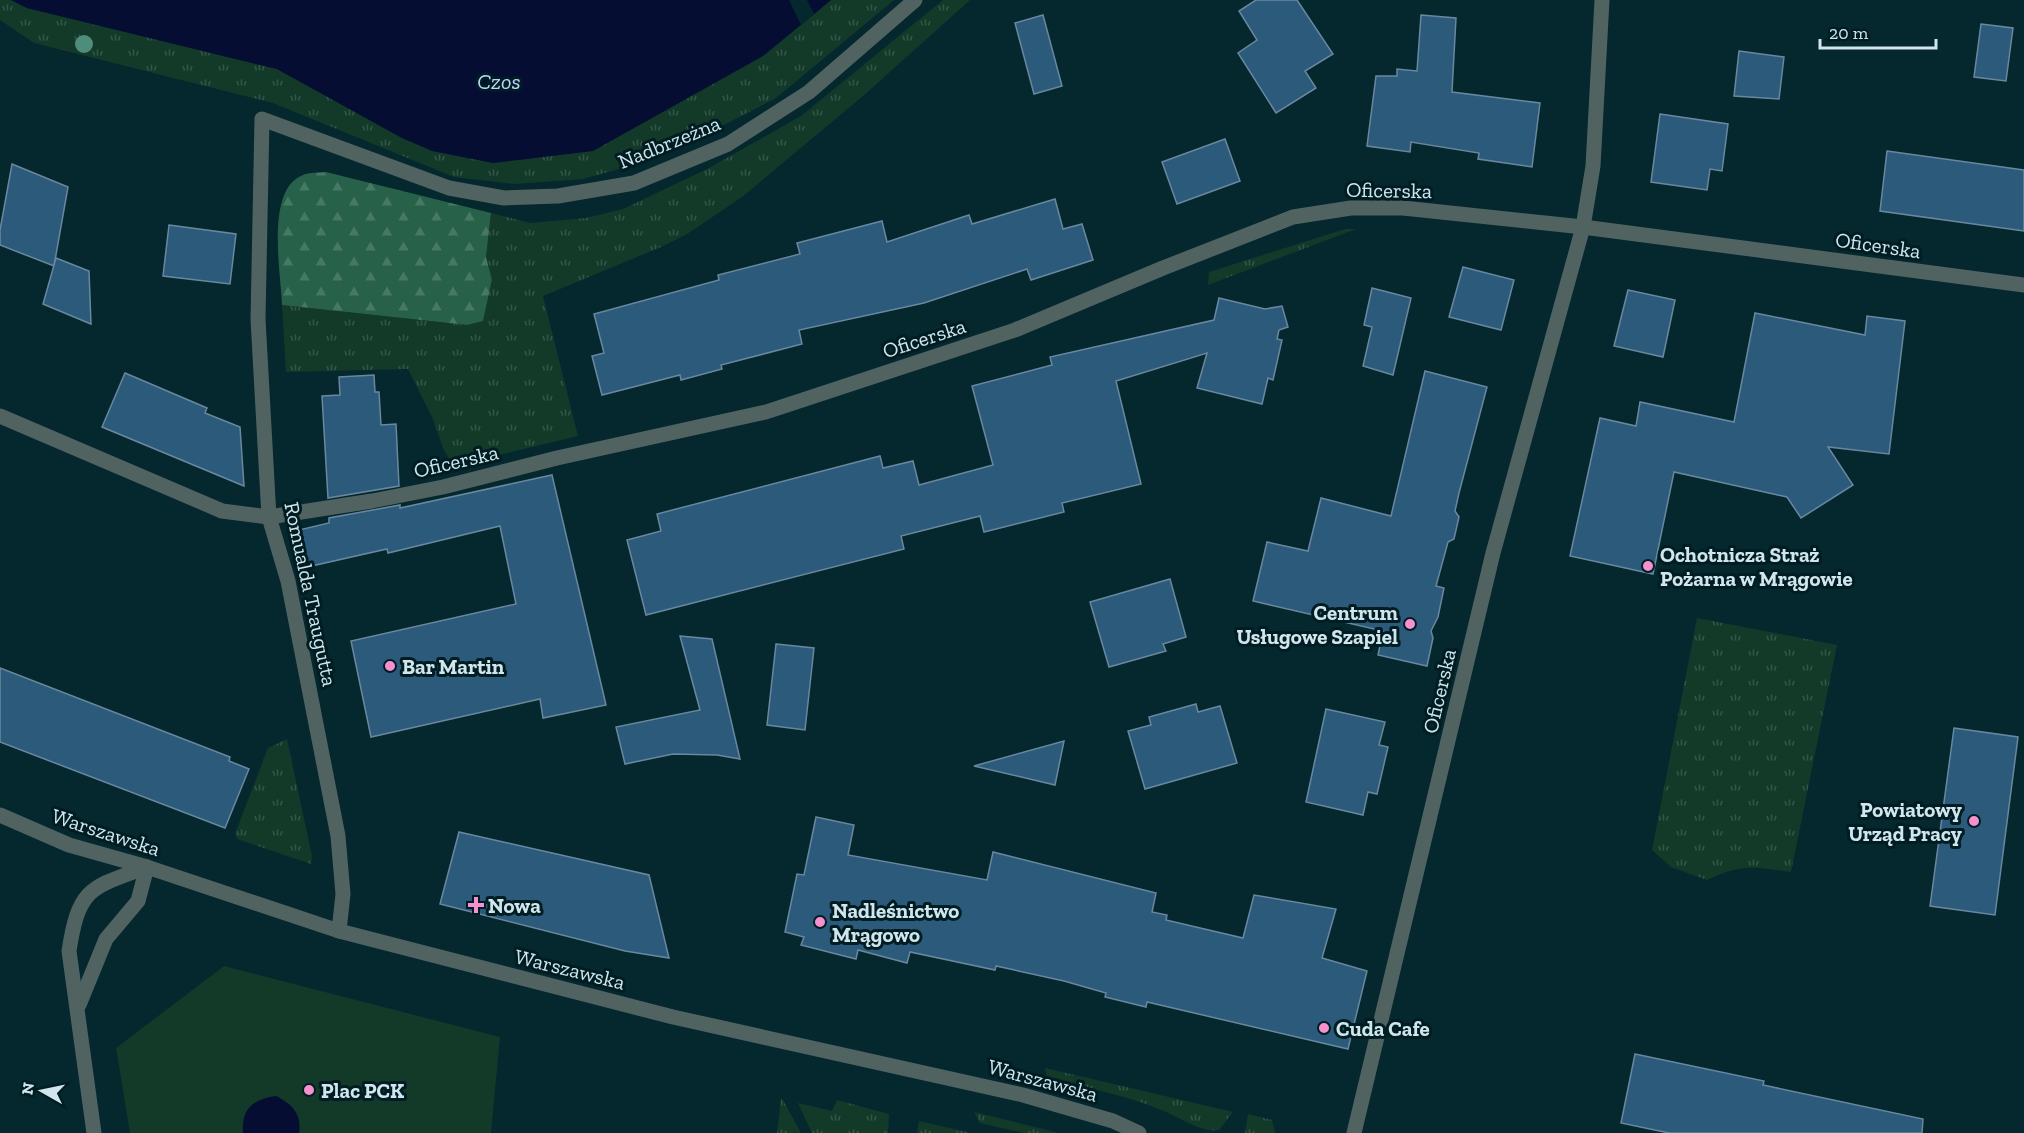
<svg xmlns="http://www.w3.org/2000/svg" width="2024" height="1133" font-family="'Zilla Slab',serif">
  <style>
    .grass { fill: url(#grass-tufts) }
    .forest { fill: url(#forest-firs) }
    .park { fill: #133929 }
    .water { fill: #050e32 }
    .pier { fill: #05272e }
    .building { fill: #2c5a7a; stroke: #69889f; stroke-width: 1.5 }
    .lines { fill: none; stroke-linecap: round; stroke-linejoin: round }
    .minor { stroke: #506361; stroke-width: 15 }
    .tree { fill: #4e8d7a }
    .poi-dot { fill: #f790ce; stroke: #001d24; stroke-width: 2 }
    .labels { text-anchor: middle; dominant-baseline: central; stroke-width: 6; stroke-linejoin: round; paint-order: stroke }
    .street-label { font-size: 21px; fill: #d0e6ec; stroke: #001d24 }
    .poi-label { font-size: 21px; font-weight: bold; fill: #d0e6ec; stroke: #001d24; text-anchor: start }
    .water-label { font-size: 22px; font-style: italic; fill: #c2d4fe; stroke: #001d24 }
  </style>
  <defs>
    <pattern id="grass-tufts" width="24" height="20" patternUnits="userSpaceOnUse" patternTransform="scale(1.5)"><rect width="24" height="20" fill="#133929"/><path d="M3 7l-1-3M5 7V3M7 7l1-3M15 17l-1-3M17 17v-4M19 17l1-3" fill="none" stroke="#345648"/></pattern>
    <pattern id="forest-firs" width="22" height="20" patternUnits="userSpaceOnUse" patternTransform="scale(1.5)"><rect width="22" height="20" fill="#286149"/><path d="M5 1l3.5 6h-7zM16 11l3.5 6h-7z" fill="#467863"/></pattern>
  </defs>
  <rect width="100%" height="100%" fill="#05272e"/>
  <g class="grass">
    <path d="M0,0H11L27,8L277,69L402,138L763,56L831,0H894L776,98L716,129L648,161L583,179L515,184L454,177L273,103L34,43L0,20Z"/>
    <path d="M943,0H970L863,96L742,197L687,234L661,247L543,296L578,436L453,466L443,448L433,419L408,369L286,372L282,305L466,325L483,321L492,281L486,257L491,213L530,223L586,218L623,209L709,168L801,116Z"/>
    <path d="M1345,229H1356L1208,285L1209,272Z"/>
    <path d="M1697,618L1837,645L1791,872C1753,867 1743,863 1707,880L1671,867L1652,850Z"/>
    <path d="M287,739L312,856L311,864L237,839L235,834L268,748Z"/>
    <path d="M1045,1068L1233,1112L1219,1130C1201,1133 1181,1118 1164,1111C1127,1095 1086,1088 1047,1078Z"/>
    <path d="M781,1099L783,1100L801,1133H777Z"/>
    <path d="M837,1100L889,1114L888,1133H812L798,1103L832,1111Z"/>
    <path d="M974,1112L1059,1133H1024L980,1123Z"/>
    <path d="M1248,1114L1272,1120L1275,1133H1245Z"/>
    <path d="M919,1121L971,1133H917Z"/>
  </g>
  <path class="forest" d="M326,172L491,213L486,257L492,280L483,321L467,325L282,305C281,273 265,189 303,175C309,172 319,173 326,172Z"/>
  <path class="park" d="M224,966L500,1037L491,1133H130L116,1048Z"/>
  <g class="water">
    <path d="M11,0H831L763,56L593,151L493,163L432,151L402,138L277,69L27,8Z"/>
    <path d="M276,1096C292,1104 302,1114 299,1133H243C241,1109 253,1099 276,1096Z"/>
  </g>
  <path class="pier" d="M789,0H807L814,14L801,25Z"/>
  <g class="building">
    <path d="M1256,0H1297L1333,54L1305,71L1316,88L1276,113L1238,53L1257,40L1239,11Z"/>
    <path d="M1043,15L1062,86L1034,94L1015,23Z"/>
    <path d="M1421,15L1456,18L1452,92L1540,103L1532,167L1478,159L1479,153L1411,142L1410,152L1367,146L1376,76H1397V69L1417,71Z"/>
    <path d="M1981,24L2013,28L2006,81L1974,77Z"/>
    <path d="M1739,51L1784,57L1779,99L1734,96Z"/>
    <path d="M1660,114L1728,124L1722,171L1710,169L1707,190L1651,182Z"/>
    <path d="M1225,139L1240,181L1177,204L1162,162Z"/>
    <path d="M1887,151L2024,170V231L1880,211Z"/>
    <path d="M12,164L68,187L54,266L0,245V230Z"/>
    <path d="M1055,199L1063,229L1082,224L1093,260L1031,280L1027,269L924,303L799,330L802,344L721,365L722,369L681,380L680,375L602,395L592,356L604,353L594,314L719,280L718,275L800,254L797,243L882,221L887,242L969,215L972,224Z"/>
    <path d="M169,225L236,234L230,284L163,276Z"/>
    <path d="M56,258L89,271L91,324L43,304Z"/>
    <path d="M1463,267L1514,280L1501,330L1449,317Z"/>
    <path d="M1372,288L1411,298L1393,375L1363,366L1372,327L1364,325Z"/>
    <path d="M1628,290L1675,300L1663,357L1614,346Z"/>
    <path d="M1219,298L1265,309L1282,306L1288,327L1279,330L1277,339L1282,340L1273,380L1268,378L1262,404L1197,388L1207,353L1116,381L1141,484L1062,503L1064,512L984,532L980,516L901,536L904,549L646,615L627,540L661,531L657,514L880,456L883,468L913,461L919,485L993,465L972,386L1052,365L1050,357L1214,320Z"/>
    <path d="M1755,313L1865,335L1867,316L1905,321L1889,454L1828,447L1853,485L1801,518L1787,497L1674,472L1653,574L1570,556L1600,418L1636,426L1640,402L1734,422Z"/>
    <path d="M1425,371L1487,387L1459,493L1455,511L1459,517L1454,539L1448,542L1436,586L1444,588L1438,617L1431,631L1433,638L1427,666L1378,655L1383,631L1253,601L1267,542L1308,551L1321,498L1391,516Z"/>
    <path d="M125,373L207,408L205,413L240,427L244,486L102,427Z"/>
    <path d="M374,375L375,392H379L381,425L396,424L399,486L328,498L322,396L340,395L339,377Z"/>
    <path d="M552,475L606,705L543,718L540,699L371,737L351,641L516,604L500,526L388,553L387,549L307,567L299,530L329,523V518L400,505V508Z"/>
    <path d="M1170,579L1186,637L1163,644L1166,651L1109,667L1090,602Z"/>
    <path d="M680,636L712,639L740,759L717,755L673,754L625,764L616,727L700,710Z"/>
    <path d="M776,644L814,648L805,730L767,725Z"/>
    <path d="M0,668L230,757L229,761L249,769L225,828L0,742Z"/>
    <path d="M1196,704L1198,712L1220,706L1237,763L1145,789L1128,731L1151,725L1149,717Z"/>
    <path d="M1326,709L1385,722L1379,745L1388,747L1377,794L1368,792L1363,815L1306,802Z"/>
    <path d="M1954,728L2018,737L1995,915L1930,906Z"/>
    <path d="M1064,741L1055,785L974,766Z"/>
    <path d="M816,817L854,825L848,855L987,880L993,852L1156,893L1152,912L1167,915L1166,920L1243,938L1254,895L1336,909L1322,958L1367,971L1348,1049L1147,1002L1146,1007L1105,997L1106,993L1064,981L996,966L995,970L910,952L907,963L858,950L856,959L801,945L804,937L785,932L797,874L804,875Z"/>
    <path d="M459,832L649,875L669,958L625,951L440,904Z"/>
    <path d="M1635,1054L1764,1081L1763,1085L1923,1119L1922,1133H1669L1621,1123Z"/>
  </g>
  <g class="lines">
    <g class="minor">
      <path d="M0,416L222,511L269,517L372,501L443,487L557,458L766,412L1015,330L1163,268L1293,217L1351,208H1403L1583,227L2024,285"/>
      <path d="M0,815L69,845L147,867L339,931L673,1017L1023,1095L1113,1121L1139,1133"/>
      <path d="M339,931L343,894L338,836L288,581L269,517L258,319L262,119L449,188L504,198L558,196L634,183L728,144L809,92L915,0"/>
      <path d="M79,1005L106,939L138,901L147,867"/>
      <path d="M94,1133L69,951C79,887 90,888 147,867"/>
      <path d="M1354,1133L1493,553L1583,227L1593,166L1602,0"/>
    </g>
  </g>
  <circle class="tree" cx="84" cy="44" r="9"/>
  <g class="poi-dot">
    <circle cx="1648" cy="566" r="6"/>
    <circle cx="1410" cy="624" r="6"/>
    <circle cx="390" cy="666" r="6"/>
    <circle cx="1974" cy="821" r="6"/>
    <path d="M473 896h6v6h6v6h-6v6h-6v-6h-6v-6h6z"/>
    <circle cx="820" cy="922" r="6"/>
    <circle cx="1324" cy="1028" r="6"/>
    <circle cx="309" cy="1090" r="6"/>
  </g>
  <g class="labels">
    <g class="street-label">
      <text transform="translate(669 142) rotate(-22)">Nadbrzeżna</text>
      <text transform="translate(1389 190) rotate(1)">Oficerska</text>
      <text transform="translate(1878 245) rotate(8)">Oficerska</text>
      <text transform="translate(924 338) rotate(-18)">Oficerska</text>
      <text transform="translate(456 461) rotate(-13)">Oficerska</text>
      <text transform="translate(311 594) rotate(78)">Romualda Traugutta</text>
      <text transform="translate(1439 691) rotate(-77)">Oficerska</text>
      <text transform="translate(106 832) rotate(18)">Warszawska</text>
      <text transform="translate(570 969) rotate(14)">Warszawska</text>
      <text transform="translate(1043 1080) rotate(15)">Warszawska</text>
    </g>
    <g class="poi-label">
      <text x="1660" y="554">Ochotnicza Straż<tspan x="1660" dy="24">Pożarna w Mrągowie</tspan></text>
      <text x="1398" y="612" text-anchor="end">Centrum<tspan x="1398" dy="24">Usługowe Szapiel</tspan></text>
      <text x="402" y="666">Bar Martin</text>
      <text x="1962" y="809" text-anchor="end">Powiatowy<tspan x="1962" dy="24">Urząd Pracy</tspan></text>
      <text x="488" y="905">Nowa</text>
      <text x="832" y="910">Nadleśnictwo<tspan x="832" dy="24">Mrągowo</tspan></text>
      <text x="1336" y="1028">Cuda Cafe</text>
      <text x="321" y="1090">Plac PCK</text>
    </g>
    <g class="water-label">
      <text x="499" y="81">Czos</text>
    </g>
  </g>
  <g transform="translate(42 1091) rotate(279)" stroke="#001d24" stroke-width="4.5" paint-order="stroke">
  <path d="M0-4.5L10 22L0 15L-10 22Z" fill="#d0e6ec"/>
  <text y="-9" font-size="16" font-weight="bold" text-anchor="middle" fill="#d0e6ec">N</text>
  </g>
  <path d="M1820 39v9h116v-9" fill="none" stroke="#d0e6ec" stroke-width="3"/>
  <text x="1829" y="39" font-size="18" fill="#d0e6ec" stroke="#001d24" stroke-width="4.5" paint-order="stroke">20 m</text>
</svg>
